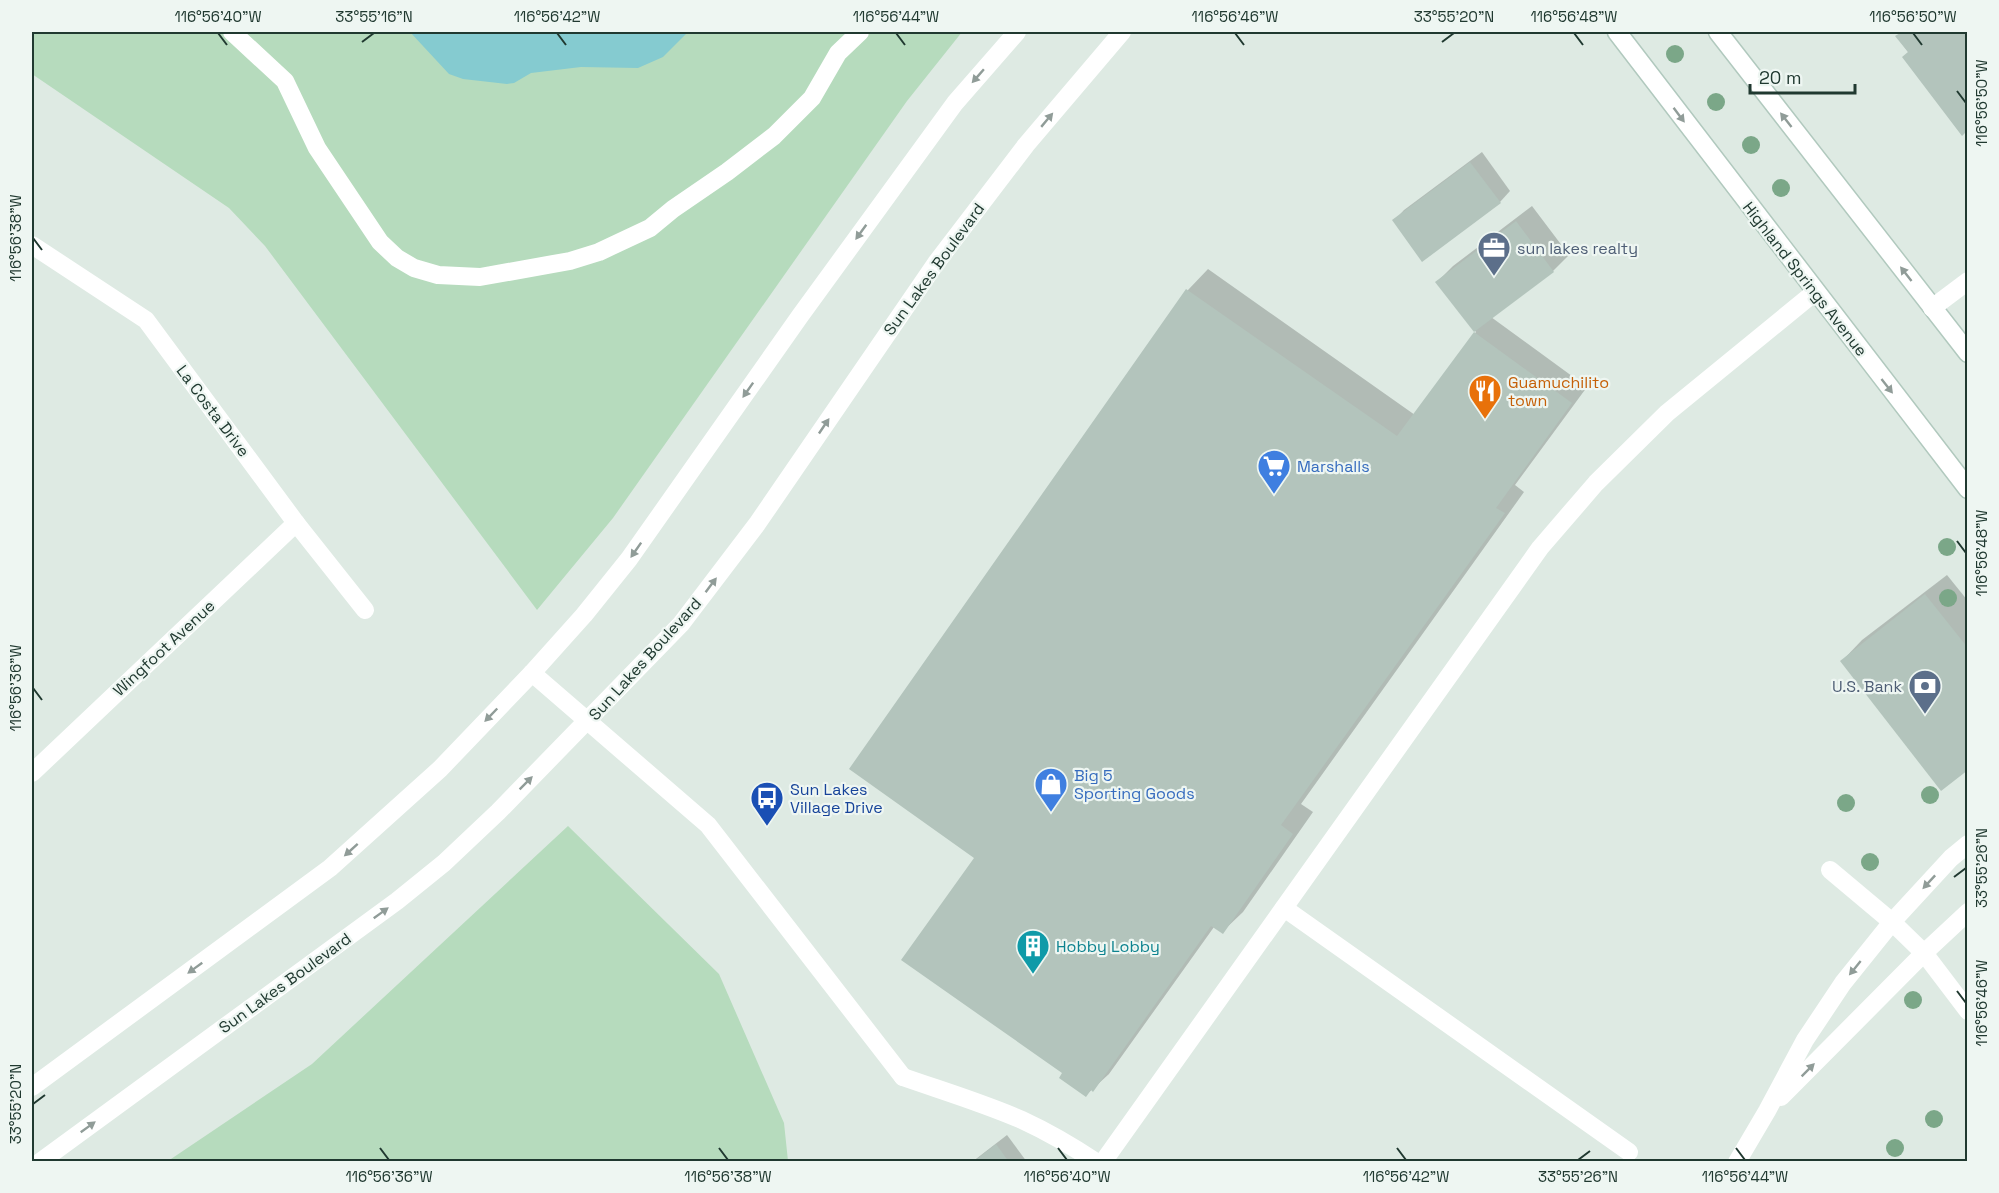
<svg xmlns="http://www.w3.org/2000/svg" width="1999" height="1193" font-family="'Space Grotesk',sans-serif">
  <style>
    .green { fill: #b6dbbd }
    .water { fill: #85cbd0 }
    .shadow { fill: #0003 }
    .building { fill: #b3c4bc }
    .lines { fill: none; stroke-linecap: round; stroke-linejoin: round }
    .secondary-casing { stroke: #b1c9be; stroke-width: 21 }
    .service { stroke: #fff; stroke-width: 18 }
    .minor { stroke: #fff; stroke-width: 18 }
    .tertiary { stroke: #fff; stroke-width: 18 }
    .secondary { stroke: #fff; stroke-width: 18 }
    .tree { fill: #7ba788 }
    .oneway { fill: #909c98 }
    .ticks { fill: none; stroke: #203930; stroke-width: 2 }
    .labels { text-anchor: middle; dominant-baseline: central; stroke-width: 4.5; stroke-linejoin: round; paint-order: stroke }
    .service-label { font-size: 16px; fill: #4e5e75; stroke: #eef6f2; text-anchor: start }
    .street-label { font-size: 16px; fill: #203930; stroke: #eef6f2 }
    .food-label { font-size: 16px; fill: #c56008; stroke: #eef6f2; text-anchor: start }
    .shop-label { font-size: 16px; fill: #366cbe; stroke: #eef6f2; text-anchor: start }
    .transit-label { font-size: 16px; fill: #164399; stroke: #eef6f2; text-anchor: start }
    .culture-label { font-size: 16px; fill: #0d838f; stroke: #eef6f2; text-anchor: start }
    .neatline { fill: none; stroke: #203930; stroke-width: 2 }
    .ticks-label { font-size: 15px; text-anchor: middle; fill: #203930 }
  </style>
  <rect width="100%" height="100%" fill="#deeae3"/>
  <g class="green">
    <path d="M32,32H962L907,101L613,518L537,610L265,246L229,208L32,74Z"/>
    <path d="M568,826L719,974L784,1123L788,1161H168L312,1064Z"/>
  </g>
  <path class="water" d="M410,32H688L663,57L638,68L581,67L531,73L514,83L507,84L463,79L449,74Z"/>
  <g class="shadow">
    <path d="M1902,32H1968V133L1897,37Z"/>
    <path d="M1482,152L1510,191L1500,202L1394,221L1404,210Z"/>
    <path d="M1532,206L1569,255L1553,271L1491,317L1587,387L1515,485L1524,492L1301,804L1313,812L1243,912L1222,932L1214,927L1109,1074L1086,1095L1064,1073L975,858L1188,290L1208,269L1415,415L1476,332L1437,282L1453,266Z"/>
    <path d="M1947,575L1968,601V768L1842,661L1862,640Z"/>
    <path d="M1007,1135L1027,1162H972Z"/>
  </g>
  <g class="building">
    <path d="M1902,32H1968V136L1965,133L1962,136L1902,57L1908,52L1895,36Z"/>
    <path d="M1470,162L1501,203L1422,262L1392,220Z"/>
    <path d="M1516,221L1554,272L1474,332L1435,282Z"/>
    <path d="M1186,289L1397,436L1474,332L1572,403L1496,508L1505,513L1281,825L1293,834L1223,934L1211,926L1093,1092L1091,1090L1086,1097L1059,1078L1062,1073L901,960L974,858L849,769Z"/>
    <path d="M1925,594L1968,648V770L1941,791L1840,661Z"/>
    <path d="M996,1144L1009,1162H973Z"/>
  </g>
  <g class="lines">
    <g class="secondary-casing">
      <g id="secondary">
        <path d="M1617,32L1968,489"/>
        <path d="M1718,32L1968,353"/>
      </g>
    </g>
    <g class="service">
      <path d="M232,32L285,81L317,148L380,242L397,258L414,268L438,275L480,277L570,261L599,252L650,228L673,209L727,172L774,136L812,98L838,53L860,32"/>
      <path d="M1932,308L1968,281"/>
      <path d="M1830,870L1892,922L1924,953L1968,1011"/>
      <path d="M1284,908L1629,1152"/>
      <path d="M903,1077C943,1091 983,1103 1022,1120C1048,1132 1072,1146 1096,1162"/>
      <path d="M1781,1097L1924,953L1968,912"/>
      <path d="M1103,1162L1540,548L1596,483L1667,413L1815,292"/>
      <path d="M1737,1162L1767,1111L1805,1040L1843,983L1892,922L1951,858L1968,844"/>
    </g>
    <g class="minor">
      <path d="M32,245L146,320L296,523L365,610"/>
      <path d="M532,673L708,825L903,1077"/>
      <path d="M32,773L296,523"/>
    </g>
    <g class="tertiary">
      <path d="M32,1087L330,868L440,769L532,673L584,615L629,559L800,316L955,103L1017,32"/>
      <path d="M40,1162L397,901L444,863L498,812L681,624L757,524L936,263L1026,145L1122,32"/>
    </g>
    <use href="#secondary" class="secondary"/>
  </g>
  <g class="tree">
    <circle cx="1675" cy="54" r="9"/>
    <circle cx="1716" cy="102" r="9"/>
    <circle cx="1751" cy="145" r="9"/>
    <circle cx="1781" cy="188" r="9"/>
    <circle cx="1947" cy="547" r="9"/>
    <circle cx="1948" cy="598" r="9"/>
    <circle cx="1930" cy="795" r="9"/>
    <circle cx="1846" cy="803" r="9"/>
    <circle cx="1870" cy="862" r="9"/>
    <circle cx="1913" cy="1000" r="9"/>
    <circle cx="1934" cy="1119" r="9"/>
    <circle cx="1895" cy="1148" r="9"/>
  </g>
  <defs><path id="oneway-solid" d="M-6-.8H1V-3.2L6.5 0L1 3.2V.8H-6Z" transform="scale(1.5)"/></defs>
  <g class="oneway">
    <use href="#oneway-solid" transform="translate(978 76) rotate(131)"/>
    <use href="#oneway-solid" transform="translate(1679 115) rotate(53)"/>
    <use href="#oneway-solid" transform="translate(1047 120) rotate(-50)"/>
    <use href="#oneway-solid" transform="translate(1786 120) rotate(-128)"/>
    <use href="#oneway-solid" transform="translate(861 232) rotate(126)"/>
    <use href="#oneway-solid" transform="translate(1906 274) rotate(-128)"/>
    <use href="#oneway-solid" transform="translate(1887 386) rotate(52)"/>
    <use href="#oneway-solid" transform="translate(748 390) rotate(125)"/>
    <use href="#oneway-solid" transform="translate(824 426) rotate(-56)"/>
    <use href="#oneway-solid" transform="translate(636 550) rotate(125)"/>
    <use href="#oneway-solid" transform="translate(711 585) rotate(-53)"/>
    <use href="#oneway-solid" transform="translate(491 715) rotate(134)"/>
    <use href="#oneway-solid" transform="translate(526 783) rotate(-45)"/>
    <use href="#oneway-solid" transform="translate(351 850) rotate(138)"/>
    <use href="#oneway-solid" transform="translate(1929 882) rotate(133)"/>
    <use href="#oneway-solid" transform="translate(381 913) rotate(-36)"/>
    <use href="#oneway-solid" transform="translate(195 968) rotate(144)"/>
    <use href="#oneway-solid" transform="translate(1855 968) rotate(129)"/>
    <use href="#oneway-solid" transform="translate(1808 1070) rotate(-45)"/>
    <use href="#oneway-solid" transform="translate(88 1127) rotate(-36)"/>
  </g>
  <path class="ticks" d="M218,33L227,45M557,33L566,45M896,33L905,45M1235,33L1244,45M1574,33L1583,45M1913,33L1922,45M362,42L374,33M1442,42L1454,33M1957,91L1966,103M33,238L42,250M1957,541L1966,553M33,688L42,700M1954,877L1966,868M1957,991L1966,1003M33,1104L45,1095M380,1148L389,1160M719,1148L728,1160M1058,1148L1067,1160M1397,1148L1406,1160M1736,1148L1745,1160M1578,1160L1590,1151"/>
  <defs>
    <g id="office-pin" transform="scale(1.725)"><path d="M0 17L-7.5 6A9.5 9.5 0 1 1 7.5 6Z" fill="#5c6f8a" stroke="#eef6f2"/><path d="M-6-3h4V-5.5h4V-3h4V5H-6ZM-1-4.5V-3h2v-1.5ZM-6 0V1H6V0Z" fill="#fff"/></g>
    <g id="restaurant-pin" transform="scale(1.725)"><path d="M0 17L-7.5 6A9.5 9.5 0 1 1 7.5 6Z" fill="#e8710a" stroke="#eef6f2"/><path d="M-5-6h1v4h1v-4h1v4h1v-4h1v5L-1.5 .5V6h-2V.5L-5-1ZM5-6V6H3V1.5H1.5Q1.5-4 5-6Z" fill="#fff"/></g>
    <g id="supermarket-pin" transform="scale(1.725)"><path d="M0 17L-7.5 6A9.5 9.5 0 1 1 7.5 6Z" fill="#3f7fe0" stroke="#eef6f2"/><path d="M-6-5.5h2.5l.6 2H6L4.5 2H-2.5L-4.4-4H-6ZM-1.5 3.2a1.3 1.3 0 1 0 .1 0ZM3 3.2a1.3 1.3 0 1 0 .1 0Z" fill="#fff"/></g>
    <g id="bank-pin" transform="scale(1.725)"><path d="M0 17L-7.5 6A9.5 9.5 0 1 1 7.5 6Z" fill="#5c6f8a" stroke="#eef6f2"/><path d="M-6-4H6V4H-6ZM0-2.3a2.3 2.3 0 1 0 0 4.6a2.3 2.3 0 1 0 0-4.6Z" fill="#fff"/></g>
    <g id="shop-pin" transform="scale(1.725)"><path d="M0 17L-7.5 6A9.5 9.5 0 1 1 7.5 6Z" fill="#3f7fe0" stroke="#eef6f2"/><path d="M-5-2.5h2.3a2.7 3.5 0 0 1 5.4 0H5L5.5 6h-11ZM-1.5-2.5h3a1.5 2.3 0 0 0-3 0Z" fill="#fff"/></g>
    <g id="bus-pin" transform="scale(1.725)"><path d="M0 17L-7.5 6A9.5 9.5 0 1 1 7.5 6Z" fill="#1a4fb4" stroke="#eef6f2"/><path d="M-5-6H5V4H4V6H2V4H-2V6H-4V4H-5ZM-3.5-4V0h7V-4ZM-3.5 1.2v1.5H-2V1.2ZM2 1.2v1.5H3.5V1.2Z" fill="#fff"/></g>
    <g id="building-pin" transform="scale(1.725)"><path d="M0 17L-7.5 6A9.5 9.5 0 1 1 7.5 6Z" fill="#0f9aa8" stroke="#eef6f2"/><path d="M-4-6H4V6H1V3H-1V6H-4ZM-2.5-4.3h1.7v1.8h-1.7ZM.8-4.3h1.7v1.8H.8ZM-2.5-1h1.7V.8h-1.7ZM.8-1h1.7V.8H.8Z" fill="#fff"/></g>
  </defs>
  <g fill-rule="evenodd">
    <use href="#office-pin" x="1494" y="248"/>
    <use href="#restaurant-pin" x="1485" y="391"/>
    <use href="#supermarket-pin" x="1274" y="466"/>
    <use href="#bank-pin" x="1925" y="686"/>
    <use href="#shop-pin" x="1051" y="784"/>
    <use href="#bus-pin" x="767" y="798"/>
    <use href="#building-pin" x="1033" y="946"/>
  </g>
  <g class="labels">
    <g class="service-label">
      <text x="1517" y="248">sun lakes realty</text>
      <text x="1902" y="686" text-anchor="end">U.S. Bank</text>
    </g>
    <g class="street-label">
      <text transform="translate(934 269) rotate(-54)">Sun Lakes Boulevard</text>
      <text transform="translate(1805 279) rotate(52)">Highland Springs Avenue</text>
      <text transform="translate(213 411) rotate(53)">La Costa Drive</text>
      <text transform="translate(164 648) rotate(-43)">Wingfoot Avenue</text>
      <text transform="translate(645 659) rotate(-48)">Sun Lakes Boulevard</text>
      <text transform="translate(285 983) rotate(-36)">Sun Lakes Boulevard</text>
    </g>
    <g class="food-label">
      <text x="1508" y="382">Guamuchilito<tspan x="1508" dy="18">town</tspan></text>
    </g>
    <g class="shop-label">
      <text x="1297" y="466">Marshalls</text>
      <text x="1074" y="775">Big 5<tspan x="1074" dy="18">Sporting Goods</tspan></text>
    </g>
    <g class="transit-label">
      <text x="790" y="789">Sun Lakes<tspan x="790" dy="18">Village Drive</tspan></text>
    </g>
    <g class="culture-label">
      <text x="1056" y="946">Hobby Lobby</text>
    </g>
  </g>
  <rect width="1999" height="1193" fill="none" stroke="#eef6f2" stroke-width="66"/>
  <path d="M1750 84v9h105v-9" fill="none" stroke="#203930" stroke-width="3"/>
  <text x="1759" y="84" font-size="18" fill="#203930" stroke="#eef6f2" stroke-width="4.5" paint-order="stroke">20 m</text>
  <rect x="33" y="33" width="1933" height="1127" class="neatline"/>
  <g class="ticks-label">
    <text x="218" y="22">116°56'40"W</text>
    <text x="374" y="22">33°55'16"N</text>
    <text x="557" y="22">116°56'42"W</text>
    <text x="896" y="22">116°56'44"W</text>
    <text x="1235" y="22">116°56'46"W</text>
    <text x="1454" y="22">33°55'20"N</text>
    <text x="1574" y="22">116°56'48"W</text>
    <text x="1913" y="22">116°56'50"W</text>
    <text transform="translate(1982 103) rotate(-90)" y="5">116°56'50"W</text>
    <text transform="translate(16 238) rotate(-90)" y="5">116°56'38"W</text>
    <text transform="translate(1982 553) rotate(-90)" y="5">116°56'48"W</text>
    <text transform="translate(16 688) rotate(-90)" y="5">116°56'36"W</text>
    <text transform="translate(1982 868) rotate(-90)" y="5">33°55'26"N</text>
    <text transform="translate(1982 1003) rotate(-90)" y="5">116°56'46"W</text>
    <text transform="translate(16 1104) rotate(-90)" y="5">33°55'20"N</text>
    <text x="389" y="1182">116°56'36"W</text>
    <text x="728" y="1182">116°56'38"W</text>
    <text x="1067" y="1182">116°56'40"W</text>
    <text x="1406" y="1182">116°56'42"W</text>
    <text x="1578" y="1182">33°55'26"N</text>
    <text x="1745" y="1182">116°56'44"W</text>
  </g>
</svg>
